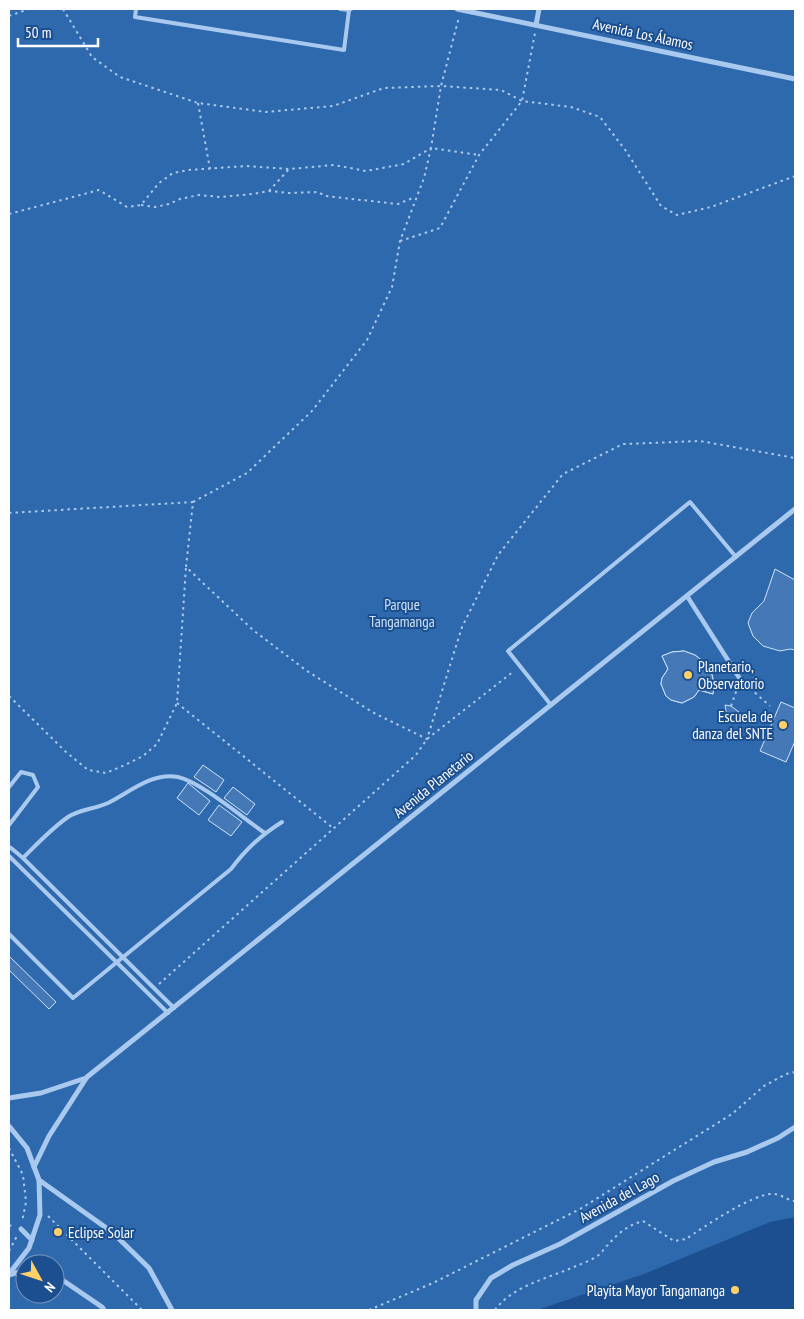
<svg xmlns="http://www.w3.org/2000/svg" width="804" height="1319" font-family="'PT Sans Narrow',sans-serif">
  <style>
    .green { fill: #2e69ad; fill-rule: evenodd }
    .building { fill: #4478b7; stroke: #cfe3fa }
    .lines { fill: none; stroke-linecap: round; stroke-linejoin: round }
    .path { stroke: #a9c9ee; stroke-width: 2; stroke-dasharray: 2.5 4; stroke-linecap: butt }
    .service { stroke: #a9c9ee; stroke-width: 4 }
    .pedestrian { stroke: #a9c9ee; stroke-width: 4.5 }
    .minor { stroke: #a9c9ee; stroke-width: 5 }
    .poi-dot { fill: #ffd166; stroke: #1b4f8f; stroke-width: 2 }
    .labels { text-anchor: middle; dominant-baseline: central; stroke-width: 4; stroke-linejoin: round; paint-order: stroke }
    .street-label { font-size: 15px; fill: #fff; stroke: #1b4f8f }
    .park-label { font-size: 15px; fill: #cfe3fa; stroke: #1b4f8f }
    .poi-label { font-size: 15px; fill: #fff; stroke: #1b4f8f; text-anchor: start }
  </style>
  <rect width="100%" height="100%" fill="#1b4f8f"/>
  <path class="green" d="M9,9H795V1217L770,1222L644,1274L537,1310H9ZM25,1264H55V1294H25Z"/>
  <g class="building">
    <path d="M775,569L795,580V650L790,649L780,651L763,646L753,636L748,623L752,613L764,601Z"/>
    <path d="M684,651L695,655L704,662L711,671L714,683L713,694L699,690L694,697L682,703L671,700L666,696L661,684L662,678L668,669L662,656L672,652Z"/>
    <path d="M684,651L695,655L704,662L711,671L714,683L713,694L699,690L694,697L682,703L671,700L666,696L661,684L662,678L668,669L662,656L672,652Z"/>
    <path d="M781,702L795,708V741L786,762L760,751Z"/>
    <path d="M725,705L731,706L739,712L733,723L727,718Z"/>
    <path d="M203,765L224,780L216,792L194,777Z"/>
    <path d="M188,783L210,801L199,815L177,798Z"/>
    <path d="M233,787L255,804L247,815L224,798Z"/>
    <path d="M219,805L242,822L231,836L208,820Z"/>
    <path d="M9,956L56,1002L49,1009L9,970Z"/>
  </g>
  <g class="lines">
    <g class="path">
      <path d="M63,9L92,57L120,77L198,103L266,112L333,106L384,88L441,86L501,90L522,101L571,107L600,117L626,151L661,206L677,215L711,207L795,176"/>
      <path d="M9,16L29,9"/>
      <path d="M198,103L210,169"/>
      <path d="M269,191L289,169"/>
      <path d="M141,205L155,207L169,204L180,199L199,195L220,197L253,194L269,191L289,193L318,192L325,196L398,204L415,197"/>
      <path d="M9,214L99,190L127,207L141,205L159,183L173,173L189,170L246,166L289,169L334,165L366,171L404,164L431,148L441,86L459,17"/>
      <path d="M400,241L440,228L479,155L522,101L535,33"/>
      <path d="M193,502L247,473L312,411L367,340L392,287L400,241L424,178L431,148L479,155"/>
      <path d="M9,513L193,502L186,567L253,630L307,671L374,713L427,739L462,627L498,555L563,474L623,444L700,441L795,458"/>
      <path d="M745,684L770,706"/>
      <path d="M9,696L66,752L88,770L106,773L125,765L143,756L157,744L177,703L186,567"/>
      <path d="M177,703L333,828"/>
      <path d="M731,706L738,686"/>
      <path d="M159,984L416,755L427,739L514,671"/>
      <path d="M9,1148L23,1175L26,1202L22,1222"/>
      <path d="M48,1216L142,1310"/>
      <path d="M9,1225L14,1227"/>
      <path d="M9,1251L17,1236"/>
      <path d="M369,1310L433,1283L580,1209L732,1114L764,1086L786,1074L795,1072"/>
      <path d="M495,1310C513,1285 550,1278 576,1266C584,1263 594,1259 600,1254C603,1251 605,1247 608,1245C617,1234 628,1225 643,1221L674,1241L686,1239C704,1227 753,1193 773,1194C782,1194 788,1201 795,1201"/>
    </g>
    <g class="service">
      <path d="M136,9L135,17L344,50L349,10L351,9"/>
      <path d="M340,9L349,10"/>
      <path d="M551,705L508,651L690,502L736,557"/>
      <path d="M9,787L21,772L33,775L38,787L9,825"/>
      <path d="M9,847L11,848L23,858L174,1008"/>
      <path d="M9,856L168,1013"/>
      <path d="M23,858C37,844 52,828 68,817C80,809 95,809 108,803C130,792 152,772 178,777C201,782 244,819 265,833"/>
      <path d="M9,934L73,998L231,869C246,849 260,836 282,822"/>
    </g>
    <path class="pedestrian" d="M687,596L740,679"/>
    <g class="minor">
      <path d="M457,9L795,79"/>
      <path d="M536,25L539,9"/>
      <path d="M9,1098L41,1093L86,1078"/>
      <path d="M9,1126L27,1148L39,1180L40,1215L29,1248L9,1274"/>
      <path d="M34,1167L49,1136L87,1077L795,509"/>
      <path d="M39,1180L112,1232L149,1268L172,1310"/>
      <path d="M21,1229L32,1240"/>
      <path d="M9,1275L25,1270"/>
      <path d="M55,1275L102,1307L104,1310"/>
      <path d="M476,1310V1300L491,1278L513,1265L560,1244L673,1181L714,1162L747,1152L778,1138L795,1127"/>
    </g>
  </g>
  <g class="poi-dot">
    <circle cx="688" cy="675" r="5"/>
    <circle cx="783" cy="725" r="5"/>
    <circle cx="58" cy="1232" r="5"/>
    <circle cx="735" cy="1290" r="5"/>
  </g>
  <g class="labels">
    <g class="street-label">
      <text transform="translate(643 34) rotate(12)">Avenida Los Álamos</text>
      <text transform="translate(433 784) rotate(-39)">Avenida Planetario</text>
      <text transform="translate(619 1197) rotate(-29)">Avenida del Lago</text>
    </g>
    <g class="park-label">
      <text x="402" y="604">Parque<tspan x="402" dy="17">Tangamanga</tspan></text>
    </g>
    <g class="poi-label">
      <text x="698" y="666">Planetario,<tspan x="698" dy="17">Observatorio</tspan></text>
      <text x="773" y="716" text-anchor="end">Escuela de<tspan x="773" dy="17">danza del SNTE</tspan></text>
      <text x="68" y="1232">Eclipse Solar</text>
      <text x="725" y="1290" text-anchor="end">Playita Mayor Tangamanga</text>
    </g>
  </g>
  <rect width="804" height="1319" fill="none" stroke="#ffffff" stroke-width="20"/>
  <g transform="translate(40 1279) rotate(130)"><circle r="24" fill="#1b4f8f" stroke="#7695bc"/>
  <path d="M0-4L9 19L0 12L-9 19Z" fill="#ffd166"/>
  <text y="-8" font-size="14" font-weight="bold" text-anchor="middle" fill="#ffffff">N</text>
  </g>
  <path d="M18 38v8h80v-8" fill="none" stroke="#ffffff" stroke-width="2.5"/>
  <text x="25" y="38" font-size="15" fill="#ffffff" stroke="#1b4f8f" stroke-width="4" paint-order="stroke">50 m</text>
</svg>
